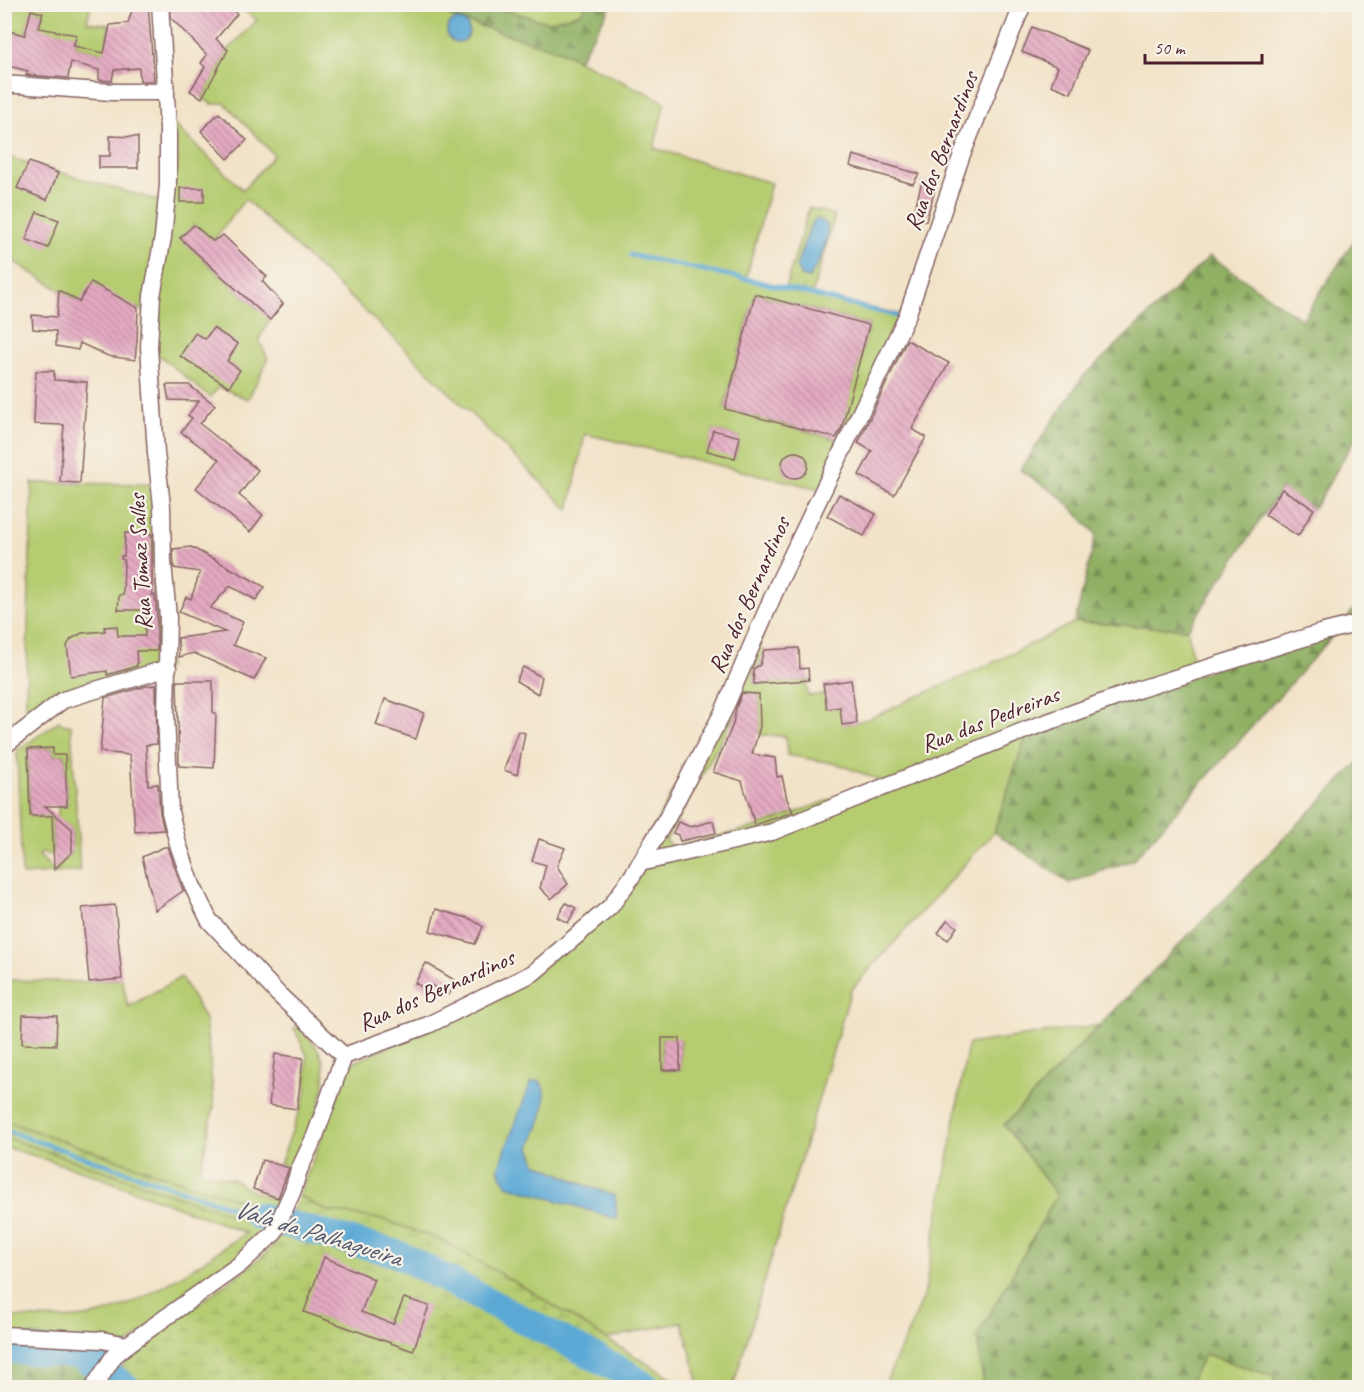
<svg xmlns="http://www.w3.org/2000/svg" width="1364" height="1392" font-family="Caveat,sans-serif">
  <style>
    .grass { fill: #b5cc71; stroke: #80764e; stroke-width: 1.5; fill-rule: evenodd }
    .forest { fill: url(#forest-firs); stroke: #6d6847; stroke-width: 1.5 }
    .wetland { fill: url(#wetland-marsh); stroke: #80764e; stroke-width: 1.5; fill-rule: evenodd }
    .water { fill: #5ca9d5; stroke: #536480; stroke-width: 1.5 }
    .lines { fill: none; stroke-linecap: round; stroke-linejoin: round }
    .stream { stroke: #5ca9d5; stroke-width: 4.5 }
    .river { stroke: #5ca9d5; stroke-width: 28 }
    .building { fill: url(#building-back-hatch) }
    .minor-casing { stroke: #856462; stroke-width: 19 }
    .minor { stroke: #fff; stroke-width: 16 }
    .labels { text-anchor: middle; dominant-baseline: central; stroke-width: 4.5; stroke-linejoin: round; paint-order: stroke }
    .street-label { font-size: 24px; fill: #4a1f2b; stroke: #f7f3e8 }
    .water-label { font-size: 26px; font-style: italic; fill: #51566f; stroke: #f7f3e8 }
  </style>
  <defs>
    <pattern id="forest-firs" width="22" height="20" patternUnits="userSpaceOnUse" patternTransform="scale(1.5)"><rect width="22" height="20" fill="#90b063"/><path d="M5 1l3.5 6h-7zM16 11l3.5 6h-7z" fill="#788f52"/></pattern>
    <pattern id="wetland-marsh" width="20" height="14" patternUnits="userSpaceOnUse" patternTransform="scale(1.5)"><rect width="20" height="14" fill="#b5cc71"/><path d="M1 5h8M5 5V1M11 12h8M15 12V8" fill="none" stroke="#9daf62"/></pattern>
    <pattern id="building-back-hatch" width="6" height="6" patternUnits="userSpaceOnUse" patternTransform="scale(1.5)"><rect width="6" height="6" fill="#e4aac2"/><path d="M-1 5l2 2M0 0l6 6M5-1l2 2" fill="none" stroke="#bb8a9e"/></pattern>
  </defs>
  <rect width="100%" height="100%" fill="#f7f3e8"/>
  <filter id="ink" filterUnits="userSpaceOnUse"><feTurbulence type="fractalNoise" baseFrequency=".0167" numOctaves="2"/><feDisplacementMap in="SourceGraphic" scale="12" xChannelSelector="R" yChannelSelector="G"/><feConvolveMatrix kernelMatrix="1 2 1 2 8 2 1 2 1" color-interpolation-filters="sRGB"/></filter>
  <filter id="wash" filterUnits="userSpaceOnUse"><feTurbulence type="fractalNoise" baseFrequency=".008" numOctaves="4" result="noise"/><feDisplacementMap in="SourceGraphic" scale="24" xChannelSelector="R" yChannelSelector="G"/><feGaussianBlur stdDeviation="1.35" result="paint"/><feColorMatrix in="noise" values="0 0 0 0 0 0 0 0 0 0 0 0 0 0 0 0 0 1.4 0 .05"/><feComposite in="paint" operator="in"/></filter>
  <g filter="url(#wash)">
    <rect width="100%" height="100%" fill="#f2e3c8"/>
    <g class="grass">
      <path d="M5,5H91L87,22L110,25L107,39L115,56L75,46L77,36L39,29L43,13L32,10L25,35L5,30V32Z"/>
      <path d="M237,5H454L449,16L560,51L665,102L654,148L771,183L746,279L907,316L824,490L585,434L569,510L398,342L245,199L213,241L194,225L180,238L270,320L259,339L268,360L248,399L219,387L210,397L149,347L151,314L138,308L79,302L5,256L4,156L166,203L167,118L243,190L274,155L225,103L212,104L202,98L228,50L257,20ZM755,294L869,325L838,440L724,408ZM713,430L740,437L735,458Z"/>
      <path d="M487,5H587L579,14L547,22Z"/>
      <path d="M32,483L159,484L168,668L73,695L25,729Z"/>
      <path d="M1075,622L1188,629L1194,672L1028,729L994,832L851,990L733,1387H700L682,1322L606,1339L532,1292L386,1220L327,1211L299,1196L350,1064L430,1029L533,973L610,907L753,644L764,650L760,665L753,669L754,684L809,680L806,686L808,696L825,694L827,708L840,707L843,725C868,722 892,708 916,697C970,674 1023,649 1075,622ZM739,693L759,694L760,726L756,725L761,735L786,736L787,755L838,764L882,781L756,827L672,847L666,841L734,717ZM662,1038L680,1039V1070H662ZM539,1122L530,1147L536,1163L587,1186L615,1196L500,1174Z"/>
      <path d="M59,721L64,725H71L80,871L22,875L17,751ZM53,748V755H65L67,805L58,806V818L72,829V852L53,870L39,855L42,852L50,855L53,852L52,816H30L28,749Z"/>
      <path d="M181,977L205,1019L210,1062L214,1106L200,1171L235,1180L251,1191L282,1201L276,1211L191,1185L5,1121V980L89,982L122,979L128,1007Z"/>
      <path d="M1100,1025L1004,1125L1057,1195L977,1337L984,1387L883,1388L924,1297L968,1044Z"/>
      <path d="M299,1026C305,1034 314,1042 319,1052C337,1082 306,1139 293,1167L280,1164L306,1093L307,1055L294,1028Z"/>
      <path d="M5,1137L276,1230L127,1345L5,1333L4,1317C36,1317 71,1322 101,1314C152,1300 202,1261 246,1233L80,1170L5,1147Z"/>
      <path d="M1205,1354L1275,1377V1387L1187,1388Z"/>
    </g>
    <g class="forest">
      <path d="M454,5H487L547,22L579,14L587,5L611,6L579,60L560,51L449,16Z"/>
      <path d="M1359,233V432L1314,509L1281,489L1188,629L1075,622L1096,534L1061,497L1020,470L1082,378L1210,256L1302,320Z"/>
      <path d="M1359,602V623L1340,628L1133,860L1069,883L994,832L1028,729L1340,628Z"/>
      <path d="M1359,762V1387H1275V1377L1205,1354L1187,1387H984L977,1337L1057,1195L1004,1125L1100,1025Z"/>
      <path d="M4,1335L127,1345L105,1387H5Z"/>
    </g>
    <g class="wetland">
      <path d="M809,208L835,215L812,294L785,289ZM820,220L827,224L828,234L817,267Z"/>
      <path d="M5,1121L191,1185L276,1211V1230L5,1137Z"/>
      <path d="M299,1196L327,1211L386,1220L445,1242L532,1292L606,1339L687,1387L108,1388L131,1355L264,1255C283,1236 290,1220 299,1196Z"/>
    </g>
    <g class="water">
      <circle cx="458" cy="31" r="11"/>
      <path d="M815,220H820L827,224C829,242 819,263 809,278L801,276L796,267L811,224Z"/>
      <path d="M540,1081C553,1100 537,1128 530,1147L536,1163L587,1186L615,1196L617,1219L507,1185L498,1169L531,1082Z"/>
    </g>
    <g class="lines">
      <g class="stream">
        <path d="M630,255L756,281L901,317"/>
        <path d="M4,1130L258,1216"/>
      </g>
      <g class="river">
        <path d="M258,1216L398,1254L629,1375L648,1388"/>
        <path d="M4,1349L81,1355L127,1388"/>
      </g>
    </g>
    <g id="blocks">
      <g class="building">
        <path d="M134,4H148L154,81H140L139,68L114,70L112,81L99,80V70L71,62L68,78L26,75L28,71L4,65V30L25,35L31,10L43,13L39,28L77,35L73,46L104,53L110,25L128,23Z"/>
        <path d="M176,4H225L237,14L216,39L228,50L202,98L190,91L205,67L201,63L207,55L171,18V11Z"/>
        <path d="M1032,27L1088,50L1071,93L1051,85L1058,67L1022,52Z"/>
        <path d="M219,113L247,140L228,159L201,131Z"/>
        <path d="M110,136L138,137V168H99V156H110Z"/>
        <path d="M853,155L919,174L913,184L850,166Z"/>
        <path d="M29,162L58,173L47,200L17,188Z"/>
        <path d="M922,181L936,185L926,221L913,217Z"/>
        <rect x="180" y="188" width="24" height="14"/>
        <path d="M37,212L59,220L48,248L26,239Z"/>
        <path d="M194,225L213,241L223,235L267,277L262,281L283,304L270,320L180,238Z"/>
        <path d="M91,282L138,308L137,340L135,360L108,356L80,343L78,350L56,346V331L33,329L32,315L57,317L59,290L79,302Z"/>
        <path d="M755,294L869,325L842,427L836,438L725,409Z"/>
        <path d="M213,328L238,344L227,361L240,370L229,387L180,356L195,333L205,339Z"/>
        <path d="M907,340L949,363L912,429L926,437L894,495L859,475L872,451L858,443Z"/>
        <path d="M36,371H54V380L87,382L80,483L60,482L64,425L34,424Z"/>
        <path d="M166,385H189L215,405L200,424L258,470L239,495L263,515L250,532L196,488L219,460L181,432L192,418L188,415L199,401L169,400Z"/>
        <path d="M713,430L740,437L735,458L707,451Z"/>
        <circle cx="795" cy="465" r="13"/>
        <path d="M1282,489L1314,509L1298,536L1265,515Z"/>
        <path d="M839,494L876,514L864,536L827,516Z"/>
        <path d="M125,533L152,534V595H155L157,617V651H136L137,666L124,670L107,675V671L71,676L67,646L71,639L82,633L105,631L104,627L117,626L118,636H145V610H118L119,595H123L124,560L121,559V556H124Z"/>
        <path d="M191,547L265,587L256,600L230,586L210,608L243,622L233,645L266,658L254,680L194,653L179,657L178,638L225,632L179,612L186,597L191,599L200,572L174,568L173,549Z"/>
        <path d="M799,648L800,669L808,668L809,680L754,684L753,669L760,665L764,650Z"/>
        <path d="M523,667L542,677L538,694L516,681Z"/>
        <path d="M851,680L857,723L842,725L840,707L827,709L823,684Z"/>
        <path d="M177,681H213V713H216L214,768L179,766Z"/>
        <path d="M156,685L157,744L146,745L148,785L158,784L160,813L164,830L135,832L130,755L100,752L105,698L146,686Z"/>
        <path d="M742,693L759,694L760,727L752,754L775,758L777,777L782,776L787,799L793,812L755,825L742,781L713,772L733,724L736,708Z"/>
        <path d="M385,699L424,713L416,739L376,725Z"/>
        <path d="M518,731L525,733L517,775L504,770Z"/>
        <path d="M53,748V755H65L67,806H45L72,829V852L54,870L52,816H30L28,749Z"/>
        <path d="M713,821L716,833L680,841L678,835L673,833L678,822L691,827Z"/>
        <path d="M539,839L565,848L557,866L568,884L551,899L540,888L546,865L532,861Z"/>
        <path d="M164,847H168L183,891L155,910L142,857Z"/>
        <path d="M566,903L576,908L568,923L557,917Z"/>
        <path d="M115,905L122,979L89,982L82,908Z"/>
        <path d="M436,909L471,919L483,927L475,944L430,931Z"/>
        <path d="M947,920L957,927L948,940L938,933Z"/>
        <path d="M426,963L456,981L449,995L431,985L428,991L415,983Z"/>
        <path d="M23,1015L57,1016L56,1045L22,1044Z"/>
        <rect x="662" y="1038" width="18" height="32"/>
        <path d="M275,1054L303,1058L297,1109L269,1105Z"/>
        <path d="M262,1160L289,1168L278,1198L253,1189Z"/>
        <path d="M324,1257L374,1279L361,1312L393,1324L404,1298L429,1306L413,1351L304,1312Z"/>
      </g>
    </g>
  </g>
  <g filter="url(#ink)">
    <use href="#blocks" fill-opacity="0" stroke="#856462" stroke-width="1.5"/>
    <g class="lines">
      <g class="minor-casing">
        <g id="minor">
          <path d="M160,4L168,128V185L163,237L152,296L149,347L156,453L162,506L163,562L168,617L166,714L170,812L178,844L192,885L209,920L278,994L344,1056"/>
          <path d="M4,84L112,92H166"/>
          <path d="M4,746L63,700L168,668"/>
          <path d="M640,863L772,832L1028,729L1140,689L1320,633L1360,623"/>
          <path d="M344,1056L428,1025L533,973L610,907L631,878L667,818L723,712L779,582L907,316L961,157L1023,4"/>
          <path d="M4,1335L102,1340L127,1345L239,1265L274,1233L293,1190L299,1170L315,1136L344,1056"/>
          <path d="M93,1388L114,1356L127,1345"/>
        </g>
      </g>
      <use href="#minor" class="minor"/>
    </g>
  </g>
  <g class="labels">
    <g class="street-label">
      <text transform="translate(941 151) rotate(-69)">Rua dos Bernardinos</text>
      <text transform="translate(140 562) rotate(-93)">Rua Tomaz Salles</text>
      <text transform="translate(749 595) rotate(-66)">Rua dos Bernardinos</text>
      <text transform="translate(990 719) rotate(-21)">Rua das Pedreiras</text>
      <text transform="translate(436 990) rotate(-24)">Rua dos Bernardinos</text>
    </g>
    <g class="water-label">
      <text transform="translate(318 1233) rotate(17)">Vala da Palhagueira</text>
    </g>
  </g>
  <rect width="1364" height="1392" fill="none" stroke="#f7f3e8" stroke-width="24"/>
  <path d="M1145 54v9h117v-9" fill="none" stroke="#4a1f2b" stroke-width="3"/>
  <text x="1154" y="54" font-size="18" fill="#4a1f2b" stroke="#f7f3e8" stroke-width="4.5" paint-order="stroke">50 m</text>
</svg>
